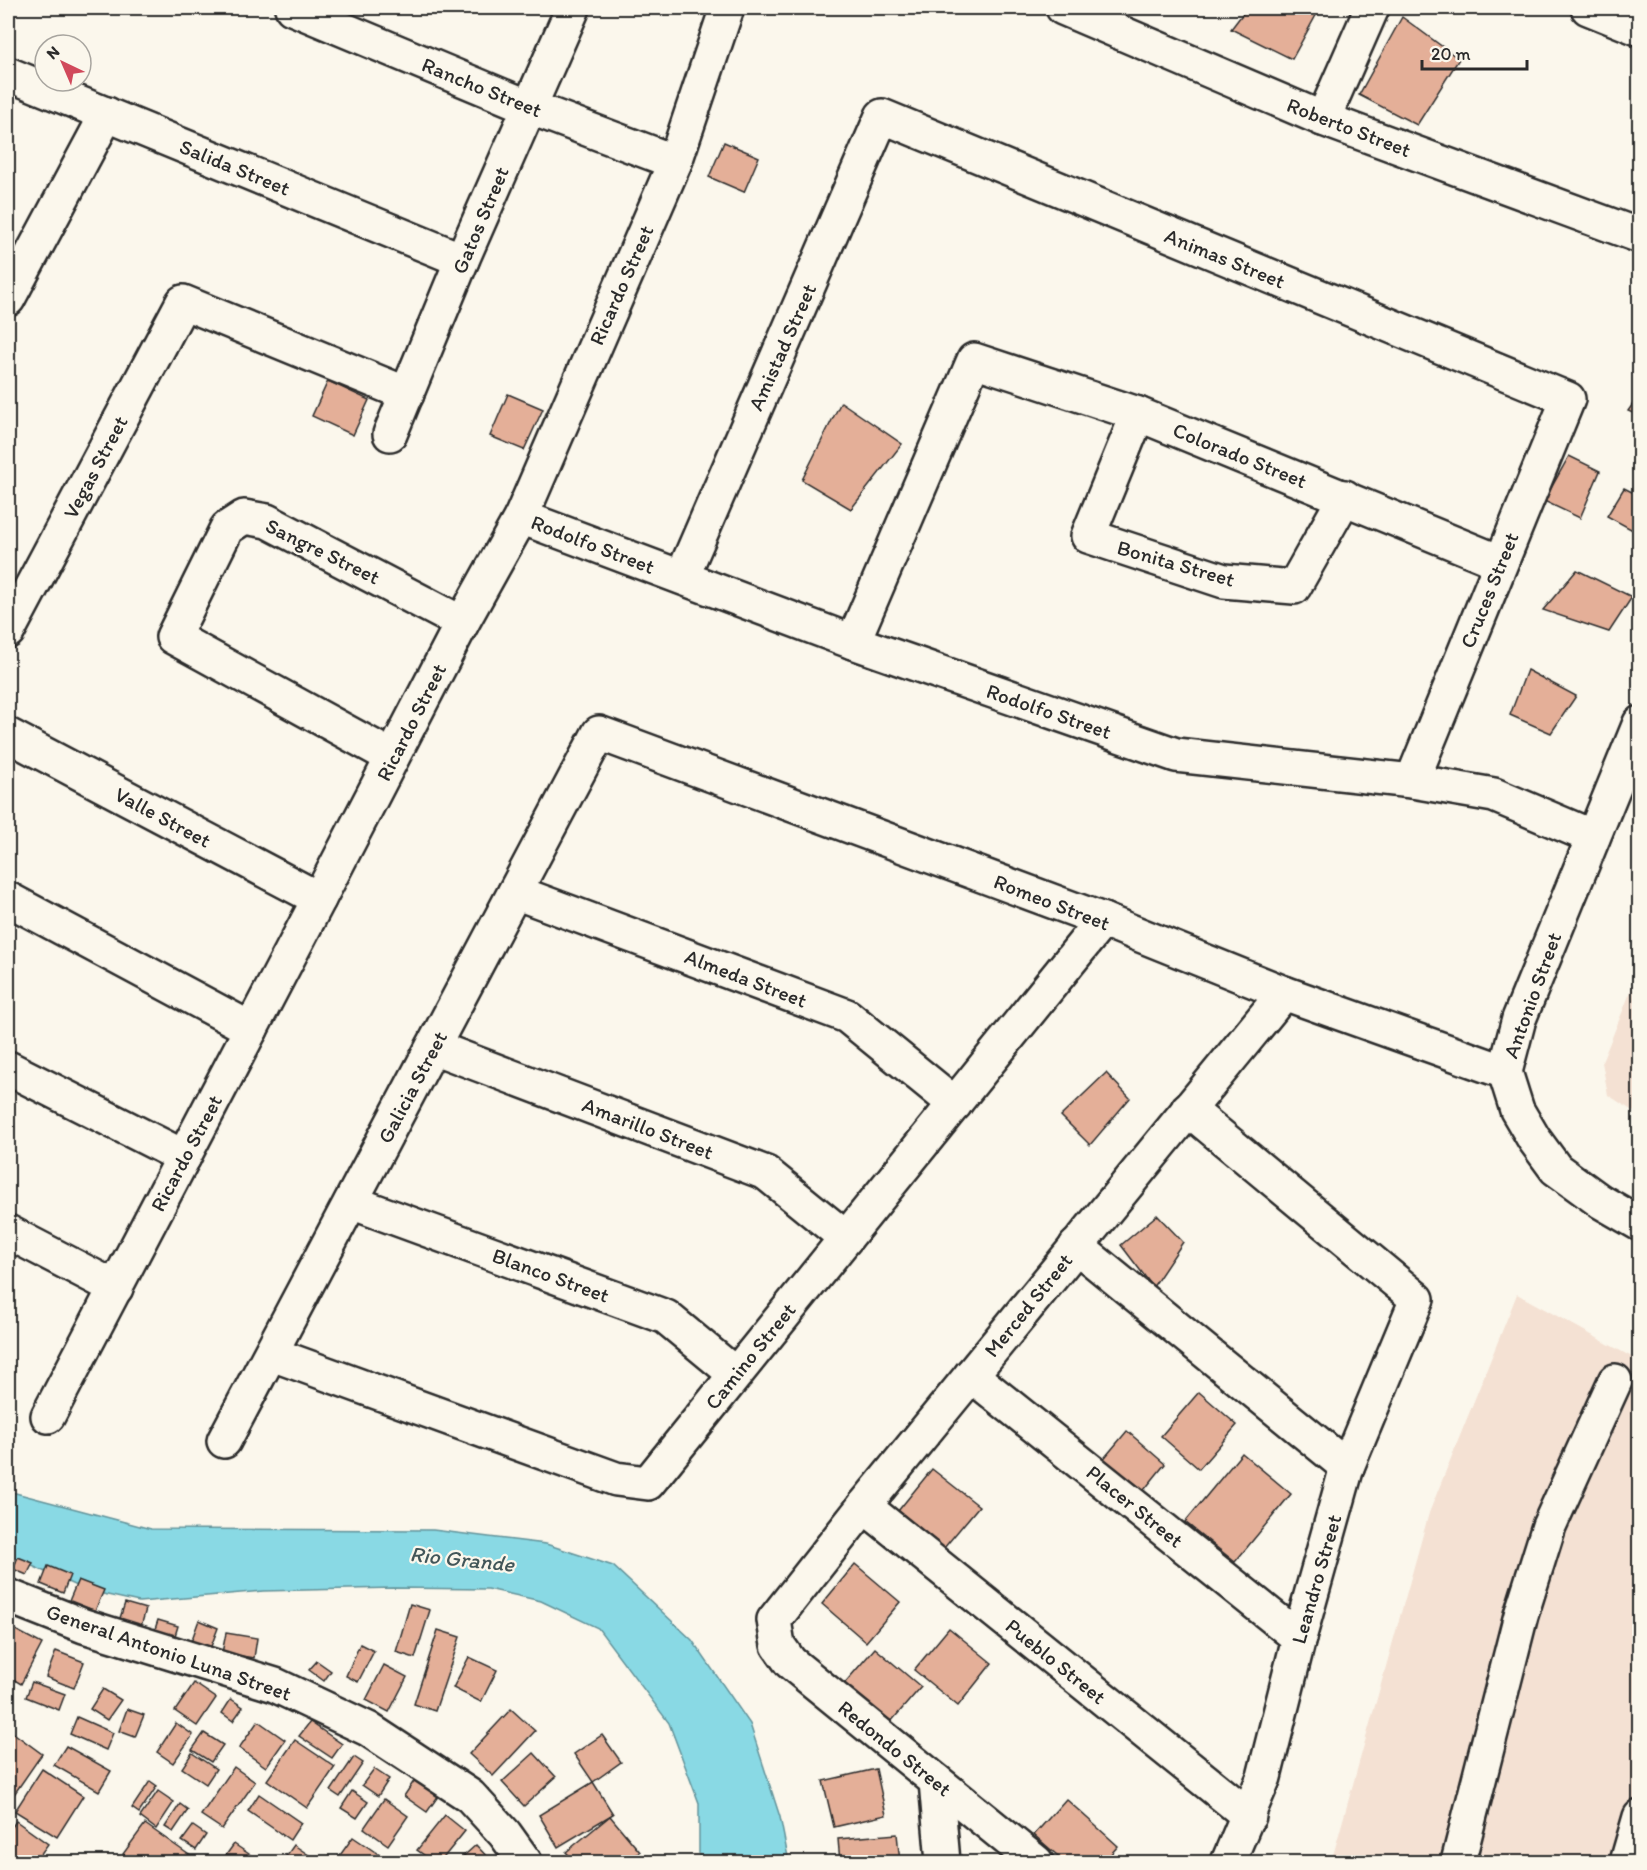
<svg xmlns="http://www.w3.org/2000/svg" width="1647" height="1870" font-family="Itim,sans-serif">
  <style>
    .built { fill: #f4e1d3 }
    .water { fill: #89d9e4; stroke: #63939a; stroke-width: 1.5 }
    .building { fill: #e4af98; stroke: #2b2b2b; stroke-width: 1.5 }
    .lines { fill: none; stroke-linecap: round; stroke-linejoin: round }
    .minor-casing { stroke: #2b2b2b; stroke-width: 38 }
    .secondary-casing { stroke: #2b2b2b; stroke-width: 38 }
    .minor { stroke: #fbf7ec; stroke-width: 33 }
    .secondary { stroke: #fbf7ec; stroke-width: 33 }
    .labels { text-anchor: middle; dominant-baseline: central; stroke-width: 4.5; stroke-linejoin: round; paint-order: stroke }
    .street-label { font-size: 21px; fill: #2b2b2b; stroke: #fbf7ec }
    .water-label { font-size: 22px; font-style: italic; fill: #425659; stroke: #fbf7ec }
  </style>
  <rect width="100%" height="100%" fill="#fbf7ec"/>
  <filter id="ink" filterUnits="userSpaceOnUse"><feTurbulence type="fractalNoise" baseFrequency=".0167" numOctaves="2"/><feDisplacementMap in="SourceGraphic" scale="12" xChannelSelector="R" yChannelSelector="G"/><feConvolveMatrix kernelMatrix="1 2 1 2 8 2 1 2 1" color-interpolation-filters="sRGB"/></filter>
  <g filter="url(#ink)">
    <g class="built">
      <path d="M1639,971V1115L1608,1095L1602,1062Z"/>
      <path d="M1517,1294L1639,1361V1862H1329L1334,1852L1429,1513Z"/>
    </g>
    <path class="water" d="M8,1491L151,1529L433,1530L546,1544L613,1566L692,1640L750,1724L780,1817L789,1862H699V1803L669,1723L598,1628L541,1601L488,1589L393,1588L263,1591L139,1602L85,1590L8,1555Z"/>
    <g class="building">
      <path d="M1247,8H1320L1292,59L1231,29Z"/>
      <path d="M1402,17L1459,59L1417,125L1359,95Z"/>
      <path d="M724,142L759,157L744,192L709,177Z"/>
      <path d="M328,381L369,400L353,435L312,416Z"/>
      <path d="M508,394L543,409L524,450L490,436Z"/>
      <path d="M1640,394V416L1628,411Z"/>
      <path d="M841,402L902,444L851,509L802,480Z"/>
      <path d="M1569,456L1600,471L1580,518L1544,501Z"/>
      <path d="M1624,488L1640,496V534L1607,516Z"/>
      <path d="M1577,570L1632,597L1609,632L1543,610Z"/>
      <path d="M1527,670L1576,696L1551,733L1510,715Z"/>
      <path d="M1106,1073L1130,1098L1090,1145L1061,1116Z"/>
      <path d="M1157,1215L1183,1242L1153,1287L1121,1245Z"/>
      <path d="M1199,1392L1237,1425L1199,1469L1161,1436Z"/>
      <path d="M1127,1431L1165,1464L1140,1495L1101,1462Z"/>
      <path d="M1242,1453L1291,1494L1235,1562L1185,1522Z"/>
      <path d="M932,1469L979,1506L944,1548L898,1511Z"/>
      <path d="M18,1557L33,1563L27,1575L13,1569Z"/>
      <path d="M855,1564L900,1602L866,1642L822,1604Z"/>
      <path d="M48,1566L70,1575L63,1593L41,1584Z"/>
      <path d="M78,1580L104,1590L95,1611L69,1601Z"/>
      <path d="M125,1603L146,1609L140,1630L118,1624Z"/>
      <path d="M410,1604L430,1610L415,1658L396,1652Z"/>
      <path d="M158,1620L178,1626L174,1639L154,1632Z"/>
      <path d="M199,1620L218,1628L210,1649L191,1642Z"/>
      <path d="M8,1626L42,1644L21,1684L8,1676Z"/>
      <path d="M949,1628L992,1663L958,1706L914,1670Z"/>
      <path d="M438,1630L460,1637L435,1711L414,1704Z"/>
      <path d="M226,1633L257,1638L254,1658L222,1653Z"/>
      <path d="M360,1644L374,1651L358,1682L346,1676Z"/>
      <path d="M875,1648L921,1687L889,1724L843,1685Z"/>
      <path d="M56,1651L84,1662L74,1688L46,1677Z"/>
      <path d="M469,1657L497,1670L481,1702L453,1688Z"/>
      <path d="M317,1661L331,1671L324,1681L309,1670Z"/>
      <path d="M384,1665L407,1677L389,1712L366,1700Z"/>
      <path d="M32,1682L65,1694L59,1710L26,1697Z"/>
      <path d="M194,1683L216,1698L197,1726L175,1711Z"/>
      <path d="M103,1689L121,1700L107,1720L90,1709Z"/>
      <path d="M231,1699L243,1707L233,1721L222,1713Z"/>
      <path d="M127,1709L144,1715L135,1737L119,1731Z"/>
      <path d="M511,1709L535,1731L493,1776L469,1754Z"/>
      <path d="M77,1717L113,1733L106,1750L70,1734Z"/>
      <path d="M258,1721L285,1740L266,1767L239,1748Z"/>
      <path d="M310,1722L342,1744L332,1758L299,1736Z"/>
      <path d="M176,1723L193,1735L173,1763L157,1752Z"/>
      <path d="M8,1729L42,1754L8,1803Z"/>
      <path d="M204,1733L223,1745L211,1762L192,1750Z"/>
      <path d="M602,1735L621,1762L593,1782L574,1754Z"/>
      <path d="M295,1740L335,1767L307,1808L267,1780Z"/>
      <path d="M66,1746L111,1771L99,1791L54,1765Z"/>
      <path d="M192,1753L216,1769L206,1784L182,1768Z"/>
      <path d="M534,1753L556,1777L524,1806L502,1782Z"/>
      <path d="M354,1757L363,1763L340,1797L331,1791Z"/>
      <path d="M234,1767L255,1782L222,1829L201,1815Z"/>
      <path d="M42,1769L83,1796L57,1837L15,1811Z"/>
      <path d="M374,1769L389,1779L378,1796L362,1785Z"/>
      <path d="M876,1769L886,1815L834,1827L823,1781Z"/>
      <path d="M416,1778L439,1795L427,1812L404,1796Z"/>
      <path d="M150,1781L157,1786L139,1813L132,1808Z"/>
      <path d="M593,1782L613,1814L558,1847L539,1815Z"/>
      <path d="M158,1791L174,1802L156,1829L140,1817Z"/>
      <path d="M352,1791L368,1802L357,1818L341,1808Z"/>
      <path d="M259,1794L301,1823L290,1840L248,1811Z"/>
      <path d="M384,1799L408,1816L388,1845L364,1828Z"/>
      <path d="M1066,1799L1118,1846L1104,1862H1065L1034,1835Z"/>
      <path d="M180,1804L188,1810L173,1832L165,1827Z"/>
      <path d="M445,1815L465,1831L440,1862H434L417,1850Z"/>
      <path d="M610,1816L640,1852L627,1862H575L566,1852Z"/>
      <path d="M16,1821L48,1844L35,1862H8V1833Z"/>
      <path d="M145,1824L195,1859L192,1862H135L123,1854Z"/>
      <path d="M193,1826L206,1835L196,1850L182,1841Z"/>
      <path d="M897,1834L900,1862H840L838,1839Z"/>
      <path d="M353,1837L387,1860L386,1862H345L338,1858Z"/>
      <path d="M234,1844L261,1862H221Z"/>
      <path d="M294,1845L319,1862H282Z"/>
      <path d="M476,1845L492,1862H457Z"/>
    </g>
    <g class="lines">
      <g class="minor-casing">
        <g id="minor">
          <path d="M292,8L529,107L675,162"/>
          <path d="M1063,8L1323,119L1640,236"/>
          <path d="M1588,8L1640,29"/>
          <path d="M8,74L462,260"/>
          <path d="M1323,119L1372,8"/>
          <path d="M8,299L107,114"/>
          <path d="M1138,414L1088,536L1224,581L1294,587L1345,497"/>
          <path d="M390,434L462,260L573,8"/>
          <path d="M521,517L853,642L1176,755L1412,781L1494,795L1593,837"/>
          <path d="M682,577L882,116L1568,399L1412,781"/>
          <path d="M8,631L183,302L407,394"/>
          <path d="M853,642L974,360L1138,414L1500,562"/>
          <path d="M1640,723L1519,1019L1505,1072L1517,1110L1534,1139L1556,1169L1600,1201L1640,1224"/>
          <path d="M8,735L319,899"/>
          <path d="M392,757L173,637L227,528L244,517L267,521L462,623"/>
          <path d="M515,892L847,1016L955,1104"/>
          <path d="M8,899L251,1029"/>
          <path d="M433,1047L766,1173L846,1238"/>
          <path d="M8,1068L184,1157"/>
          <path d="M1188,1109L1417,1299L1347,1467L1299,1638L1264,1777L1228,1862"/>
          <path d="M351,1202L666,1317L735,1374"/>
          <path d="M8,1232L116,1288"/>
          <path d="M1076,1246L1347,1467"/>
          <path d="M272,1354L616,1479L648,1483L1103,920"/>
          <path d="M971,1375L1299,1638"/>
          <path d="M48,1416L319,899L462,623L521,517L675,162L727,8"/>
          <path d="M224,1441L599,733L1103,920L1284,993L1505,1072"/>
          <path d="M864,1506L1249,1816"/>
          <path d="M936,1781L943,1862"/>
          <path d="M1036,1862L790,1662L778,1645L774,1620L864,1506L1284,993"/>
          <path d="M1458,1862L1521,1615L1549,1526L1615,1381"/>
        </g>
      </g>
      <g class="secondary-casing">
        <g id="secondary">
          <path d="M8,1596L84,1626L275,1685L368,1729L470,1796L505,1834L525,1862"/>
          <path d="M1627,1862L1640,1817"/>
        </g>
      </g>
      <use href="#minor" class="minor"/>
      <use href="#secondary" class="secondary"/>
    </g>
  </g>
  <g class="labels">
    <g class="street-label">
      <text transform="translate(482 87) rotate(22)">Rancho Street</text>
      <text transform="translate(1349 127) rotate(21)">Roberto Street</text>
      <text transform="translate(235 167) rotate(22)">Salida Street</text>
      <text transform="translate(480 220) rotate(-67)">Gatos Street</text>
      <text transform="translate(1225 258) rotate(22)">Animas Street</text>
      <text transform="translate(621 285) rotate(-66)">Ricardo Street</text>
      <text transform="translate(782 347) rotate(-66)">Amistad Street</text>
      <text transform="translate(1240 455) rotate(22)">Colorado Street</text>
      <text transform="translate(95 467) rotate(-62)">Vegas Street</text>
      <text transform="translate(593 544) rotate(21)">Rodolfo Street</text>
      <text transform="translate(323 551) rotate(26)">Sangre Street</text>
      <text transform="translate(1176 563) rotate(16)">Bonita Street</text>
      <text transform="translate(1489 590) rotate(-68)">Cruces Street</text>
      <text transform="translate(1049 711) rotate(19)">Rodolfo Street</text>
      <text transform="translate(411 722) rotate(-63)">Ricardo Street</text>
      <text transform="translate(163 817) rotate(28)">Valle Street</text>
      <text transform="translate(1052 902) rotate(21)">Romeo Street</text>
      <text transform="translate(746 978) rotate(21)">Almeda Street</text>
      <text transform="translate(1532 995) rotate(-70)">Antonio Street</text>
      <text transform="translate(412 1087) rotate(-62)">Galicia Street</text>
      <text transform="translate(648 1128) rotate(21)">Amarillo Street</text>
      <text transform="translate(186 1153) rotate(-62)">Ricardo Street</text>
      <text transform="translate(551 1275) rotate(20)">Blanco Street</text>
      <text transform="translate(1028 1305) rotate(-51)">Merced Street</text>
      <text transform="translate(750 1356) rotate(-51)">Camino Street</text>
      <text transform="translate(1135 1506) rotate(39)">Placer Street</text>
      <text transform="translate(1316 1579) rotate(-74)">Leandro Street</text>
      <text transform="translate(169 1652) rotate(19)">General Antonio Luna Street</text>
      <text transform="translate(1056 1661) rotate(39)">Pueblo Street</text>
      <text transform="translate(895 1748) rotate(39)">Redondo Street</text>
    </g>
    <g class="water-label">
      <text transform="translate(462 1559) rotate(6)">Rio Grande</text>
    </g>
  </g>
  <rect width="1647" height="1870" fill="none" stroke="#fbf7ec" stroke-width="30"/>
  <rect x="15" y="15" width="1617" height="1840" fill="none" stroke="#2b2b2b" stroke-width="2" filter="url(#ink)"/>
  <g transform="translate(63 63) rotate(316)"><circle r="28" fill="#fbf7ec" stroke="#a8a59f" stroke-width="1.5"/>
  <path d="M0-4.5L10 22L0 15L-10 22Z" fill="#d1495b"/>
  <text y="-9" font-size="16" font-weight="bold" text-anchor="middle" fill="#2b2b2b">N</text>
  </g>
  <path d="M1422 60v9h105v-9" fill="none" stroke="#2b2b2b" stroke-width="3"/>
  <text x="1431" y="60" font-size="18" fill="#2b2b2b" stroke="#fbf7ec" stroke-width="4.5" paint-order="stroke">20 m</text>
</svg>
